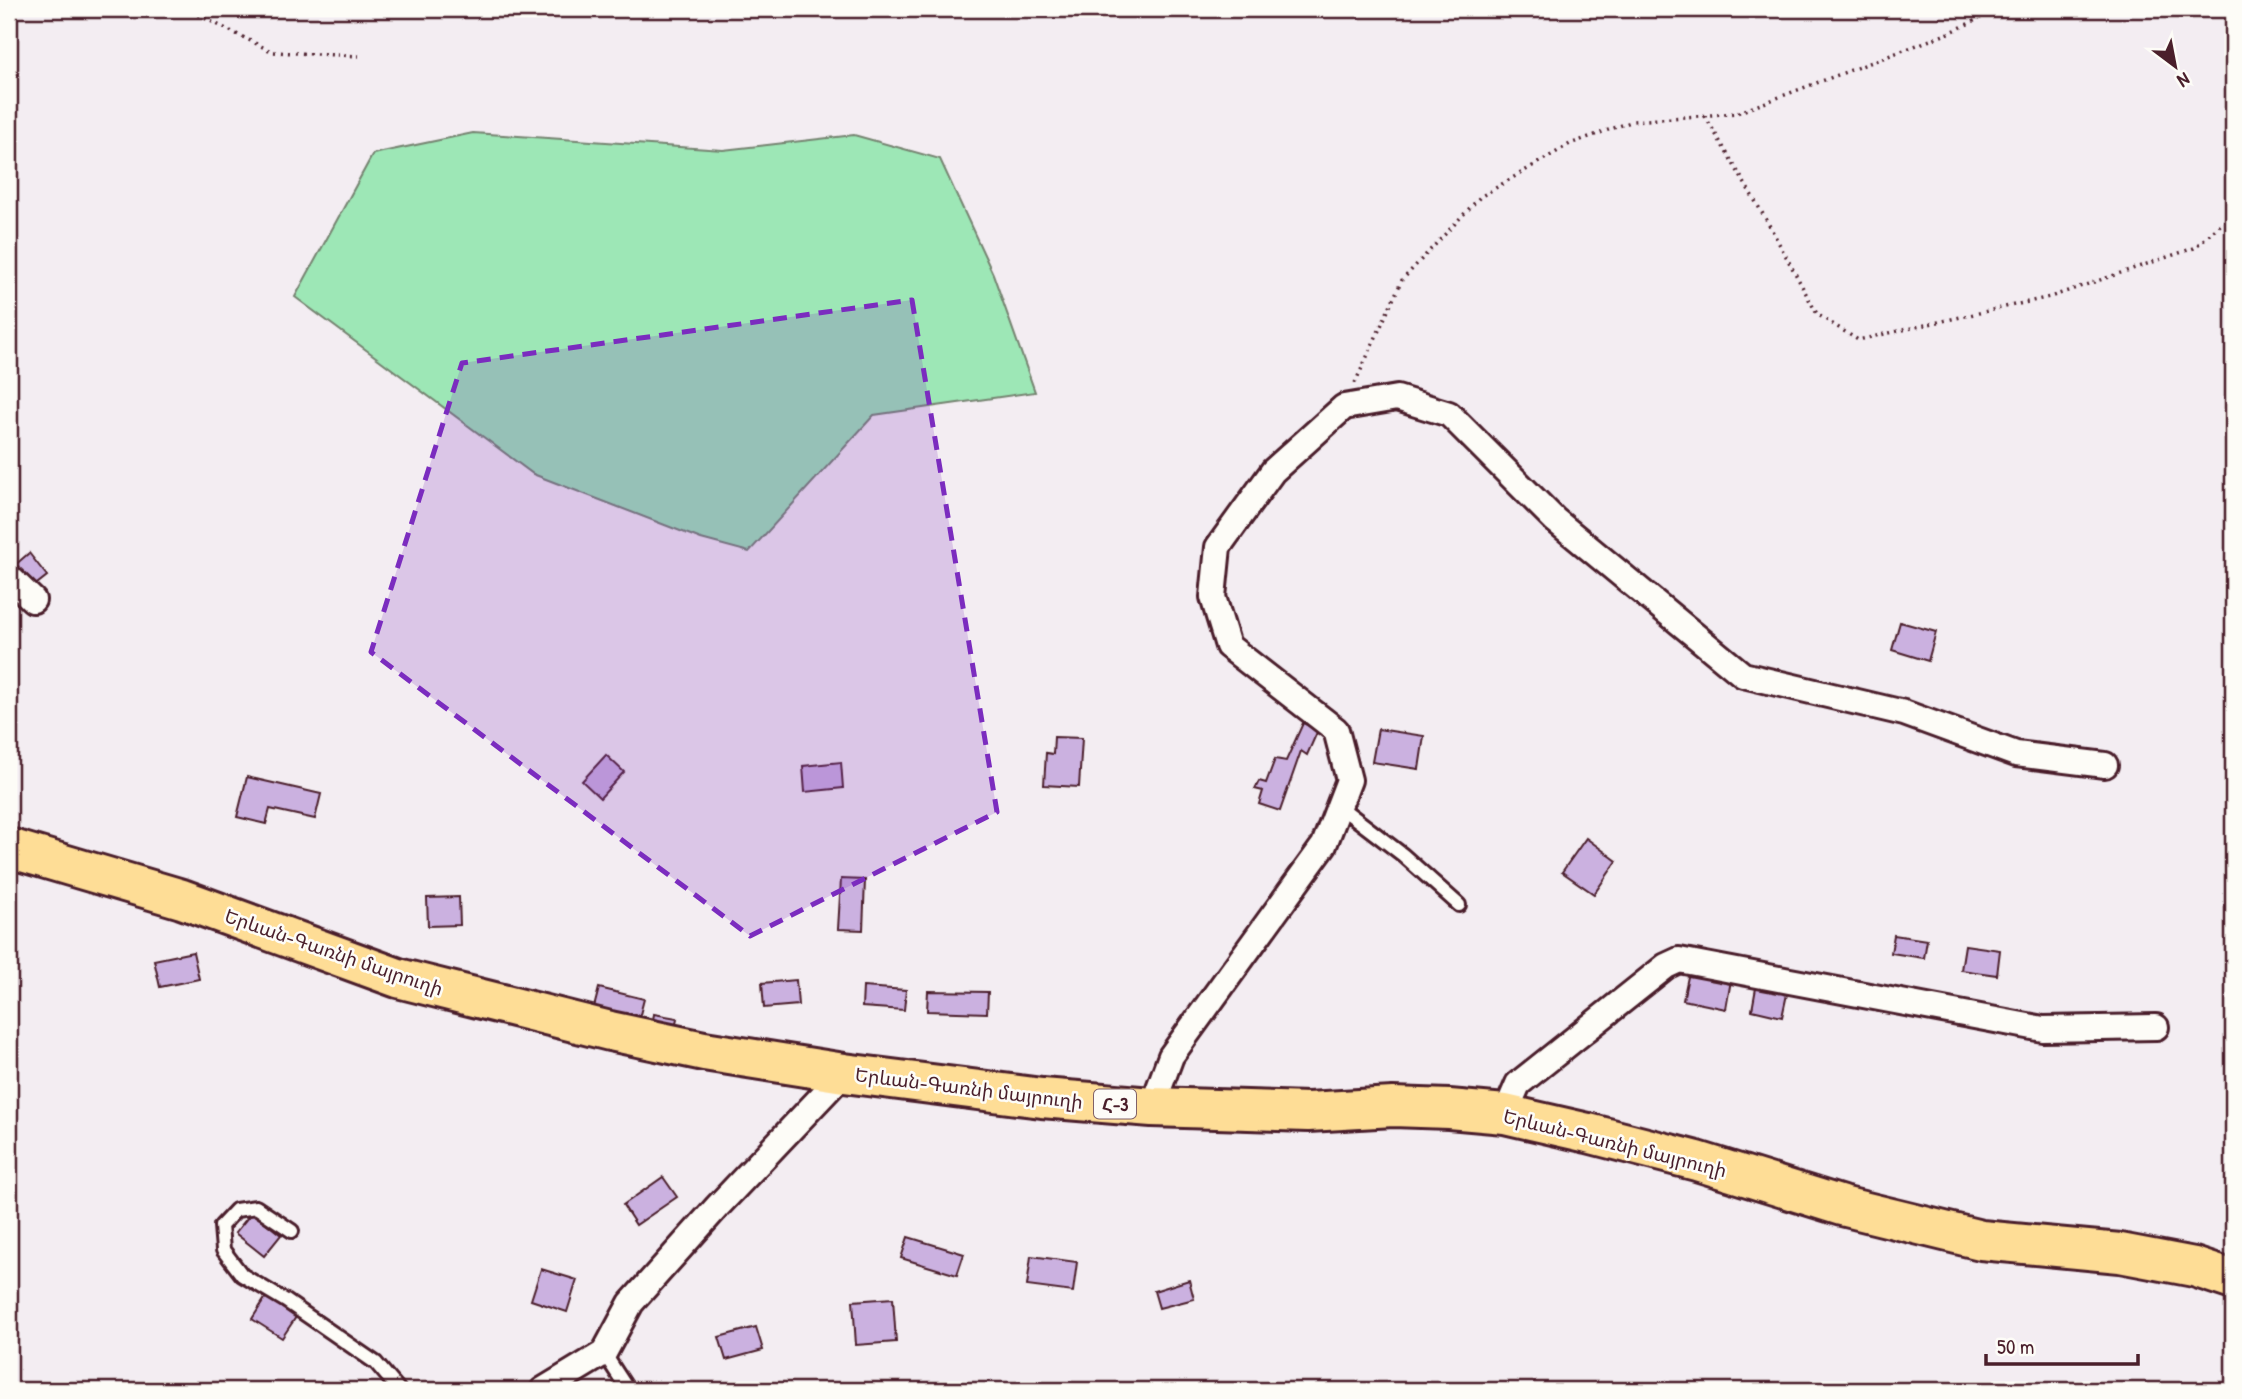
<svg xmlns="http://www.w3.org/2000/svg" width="2242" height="1399" font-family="'Patrick Hand','Noto Sans Armenian',sans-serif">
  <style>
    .green { fill: #9de7b6; stroke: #748370; stroke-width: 2 }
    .building { fill: #cbb1e0; stroke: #4a1f2b; stroke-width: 2 }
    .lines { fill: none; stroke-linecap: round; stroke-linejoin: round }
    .lane-casing { stroke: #4a1f2b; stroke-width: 18 }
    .street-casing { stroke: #4a1f2b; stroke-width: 30 }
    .primary-casing { stroke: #4a1f2b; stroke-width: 44 }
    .path { stroke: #4a1f2b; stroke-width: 3.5; stroke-dasharray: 2 5; stroke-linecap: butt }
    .lane { stroke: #fdfcf7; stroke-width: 12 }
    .street { stroke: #fdfcf7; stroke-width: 24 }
    .primary { stroke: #fedd96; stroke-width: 38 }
    .marked { fill: #7b2cbf; fill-opacity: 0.2; stroke: #7b2cbf; stroke-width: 5; stroke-dasharray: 14 9; stroke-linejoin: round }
    .labels { text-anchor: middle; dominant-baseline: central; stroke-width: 5; stroke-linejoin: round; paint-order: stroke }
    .shield { fill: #fdfcf7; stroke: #806168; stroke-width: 2 }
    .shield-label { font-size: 18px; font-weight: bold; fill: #4a1f2b }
    .street-label { font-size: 19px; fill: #4a1f2b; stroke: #fdfcf7 }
  </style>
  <rect width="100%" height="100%" fill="#f3edf2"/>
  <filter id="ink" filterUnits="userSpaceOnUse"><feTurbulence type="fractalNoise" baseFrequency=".0143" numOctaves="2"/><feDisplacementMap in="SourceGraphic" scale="14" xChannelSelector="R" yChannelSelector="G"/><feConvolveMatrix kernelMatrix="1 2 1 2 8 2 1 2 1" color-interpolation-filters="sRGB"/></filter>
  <g filter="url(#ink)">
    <path class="green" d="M473,133L723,150L854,135L940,159L993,274L1035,392L874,415L749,552L701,539L533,474L295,297L373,154Z"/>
    <g class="building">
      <path d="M29,553L47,576L33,587L15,565Z"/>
      <path d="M1900,622L1936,632L1928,661L1892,650Z"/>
      <path d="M1303,723L1318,730L1307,755L1301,751L1280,811L1259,804L1263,791L1255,789L1259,781L1266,783L1275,759L1286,761Z"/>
      <path d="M1378,729L1424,736L1419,769L1372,762Z"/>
      <path d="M1054,737L1082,738L1079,787L1044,785L1046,753L1053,754Z"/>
      <path d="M606,755L624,772L600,798L582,781Z"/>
      <path d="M841,762L843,788L805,792L803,766Z"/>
      <path d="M247,777L321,794L315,819L270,809L266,824L237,817Z"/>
      <path d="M1586,838L1617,861L1594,894L1562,872Z"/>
      <path d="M841,879L865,880L863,930L838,929Z"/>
      <path d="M459,897L460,925L428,926L427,898Z"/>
      <path d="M1894,935L1927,940L1924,958L1891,953Z"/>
      <path d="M1965,945L2000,950L1997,975L1961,970Z"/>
      <path d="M193,952L199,979L160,987L154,960Z"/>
      <path d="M1689,972L1731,980L1726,1009L1683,1000Z"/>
      <path d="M796,980L798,1005L764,1008L762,983Z"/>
      <path d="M863,987L906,990L904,1010L862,1007Z"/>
      <path d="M599,988L644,999L637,1026L592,1015Z"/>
      <path d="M1756,988L1787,994L1782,1017L1752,1010Z"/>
      <path d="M928,991L988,992L987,1013L927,1011Z"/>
      <path d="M654,1014L677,1018L674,1035L651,1031Z"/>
      <path d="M663,1177L677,1197L636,1225L623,1205Z"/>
      <path d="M252,1212L281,1235L264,1256L235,1233Z"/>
      <path d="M908,1237L964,1254L957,1275L901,1258Z"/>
      <path d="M1031,1256L1077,1262L1073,1292L1027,1286Z"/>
      <path d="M541,1269L577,1280L567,1312L531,1300Z"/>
      <path d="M1189,1280L1194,1299L1159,1308L1154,1291Z"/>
      <path d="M266,1297L296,1317L282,1338L252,1319Z"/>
      <path d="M893,1298L896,1342L856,1345L853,1301Z"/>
      <path d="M756,1327L763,1350L726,1360L719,1337Z"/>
    </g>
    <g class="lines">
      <g class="lane-casing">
        <g id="lane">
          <path d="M1339,806L1403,855L1459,905"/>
          <path d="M292,1231L256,1207L236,1210L221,1226L223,1250L242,1275L286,1301L376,1363L399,1390"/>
          <path d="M604,1353L628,1390"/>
        </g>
      </g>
      <g class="street-casing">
        <g id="street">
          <path d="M9,577L33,600"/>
          <path d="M1152,1107L1171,1056L1324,845L1349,780L1336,730L1228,646L1213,597L1218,547L1273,471L1344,407L1397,398L1449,414L1555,520L1743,675L1904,713L2016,754L2105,765"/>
          <path d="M1505,1114L1518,1084L1666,966L1679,960L2043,1029L2156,1027"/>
          <path d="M543,1390L604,1353L631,1303L717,1207L844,1073"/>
        </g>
      </g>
      <g class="primary-casing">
        <path id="primary" d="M9,848L182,899L398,978L610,1031L704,1051L844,1073L1042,1098L1152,1107L1308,1112L1393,1107L1449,1109L1505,1114L1588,1133L1697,1161L1842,1206L1981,1240L2120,1253L2194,1267L2233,1280"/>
      </g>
      <g class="path">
        <path d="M186,9L273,52L359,56"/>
        <path d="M1705,116L1767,221L1817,314L1858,340L2050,297L2194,248L2233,214"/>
        <path d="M1355,383L1402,280L1480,197L1570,144L1633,121L1737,113L1949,33L1999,9"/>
      </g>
      <use href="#lane" class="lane"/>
      <use href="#street" class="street"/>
      <use href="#primary" class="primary"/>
    </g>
  </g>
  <path class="marked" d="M912,300L997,812L750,936L371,652L462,363Z"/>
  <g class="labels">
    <rect class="shield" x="1094" y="1089.5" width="42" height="29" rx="5"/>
    <g class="shield-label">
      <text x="1115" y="1104">Հ-3</text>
    </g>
    <g class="street-label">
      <text transform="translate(334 952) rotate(19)">Երևան-Գառնի մայրուղի</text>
      <text transform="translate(969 1088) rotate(7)">Երևան-Գառնի մայրուղի</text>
      <text transform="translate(1615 1143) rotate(14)">Երևան-Գառնի մայրուղի</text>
    </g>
  </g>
  <rect width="2242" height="1399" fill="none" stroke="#fdfcf7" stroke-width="35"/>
  <rect x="18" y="18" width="2207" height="1364" fill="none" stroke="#4a1f2b" stroke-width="2.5" filter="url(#ink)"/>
  <g transform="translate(2175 66) rotate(148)" stroke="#fdfcf7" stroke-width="5" paint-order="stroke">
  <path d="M0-5L12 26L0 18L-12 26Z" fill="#4a1f2b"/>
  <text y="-10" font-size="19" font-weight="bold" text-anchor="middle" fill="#4a1f2b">N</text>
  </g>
  <path d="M1986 1354v10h152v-10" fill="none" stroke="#4a1f2b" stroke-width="3.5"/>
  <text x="1997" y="1354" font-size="21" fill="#4a1f2b" stroke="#fdfcf7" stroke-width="5" paint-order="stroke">50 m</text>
</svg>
